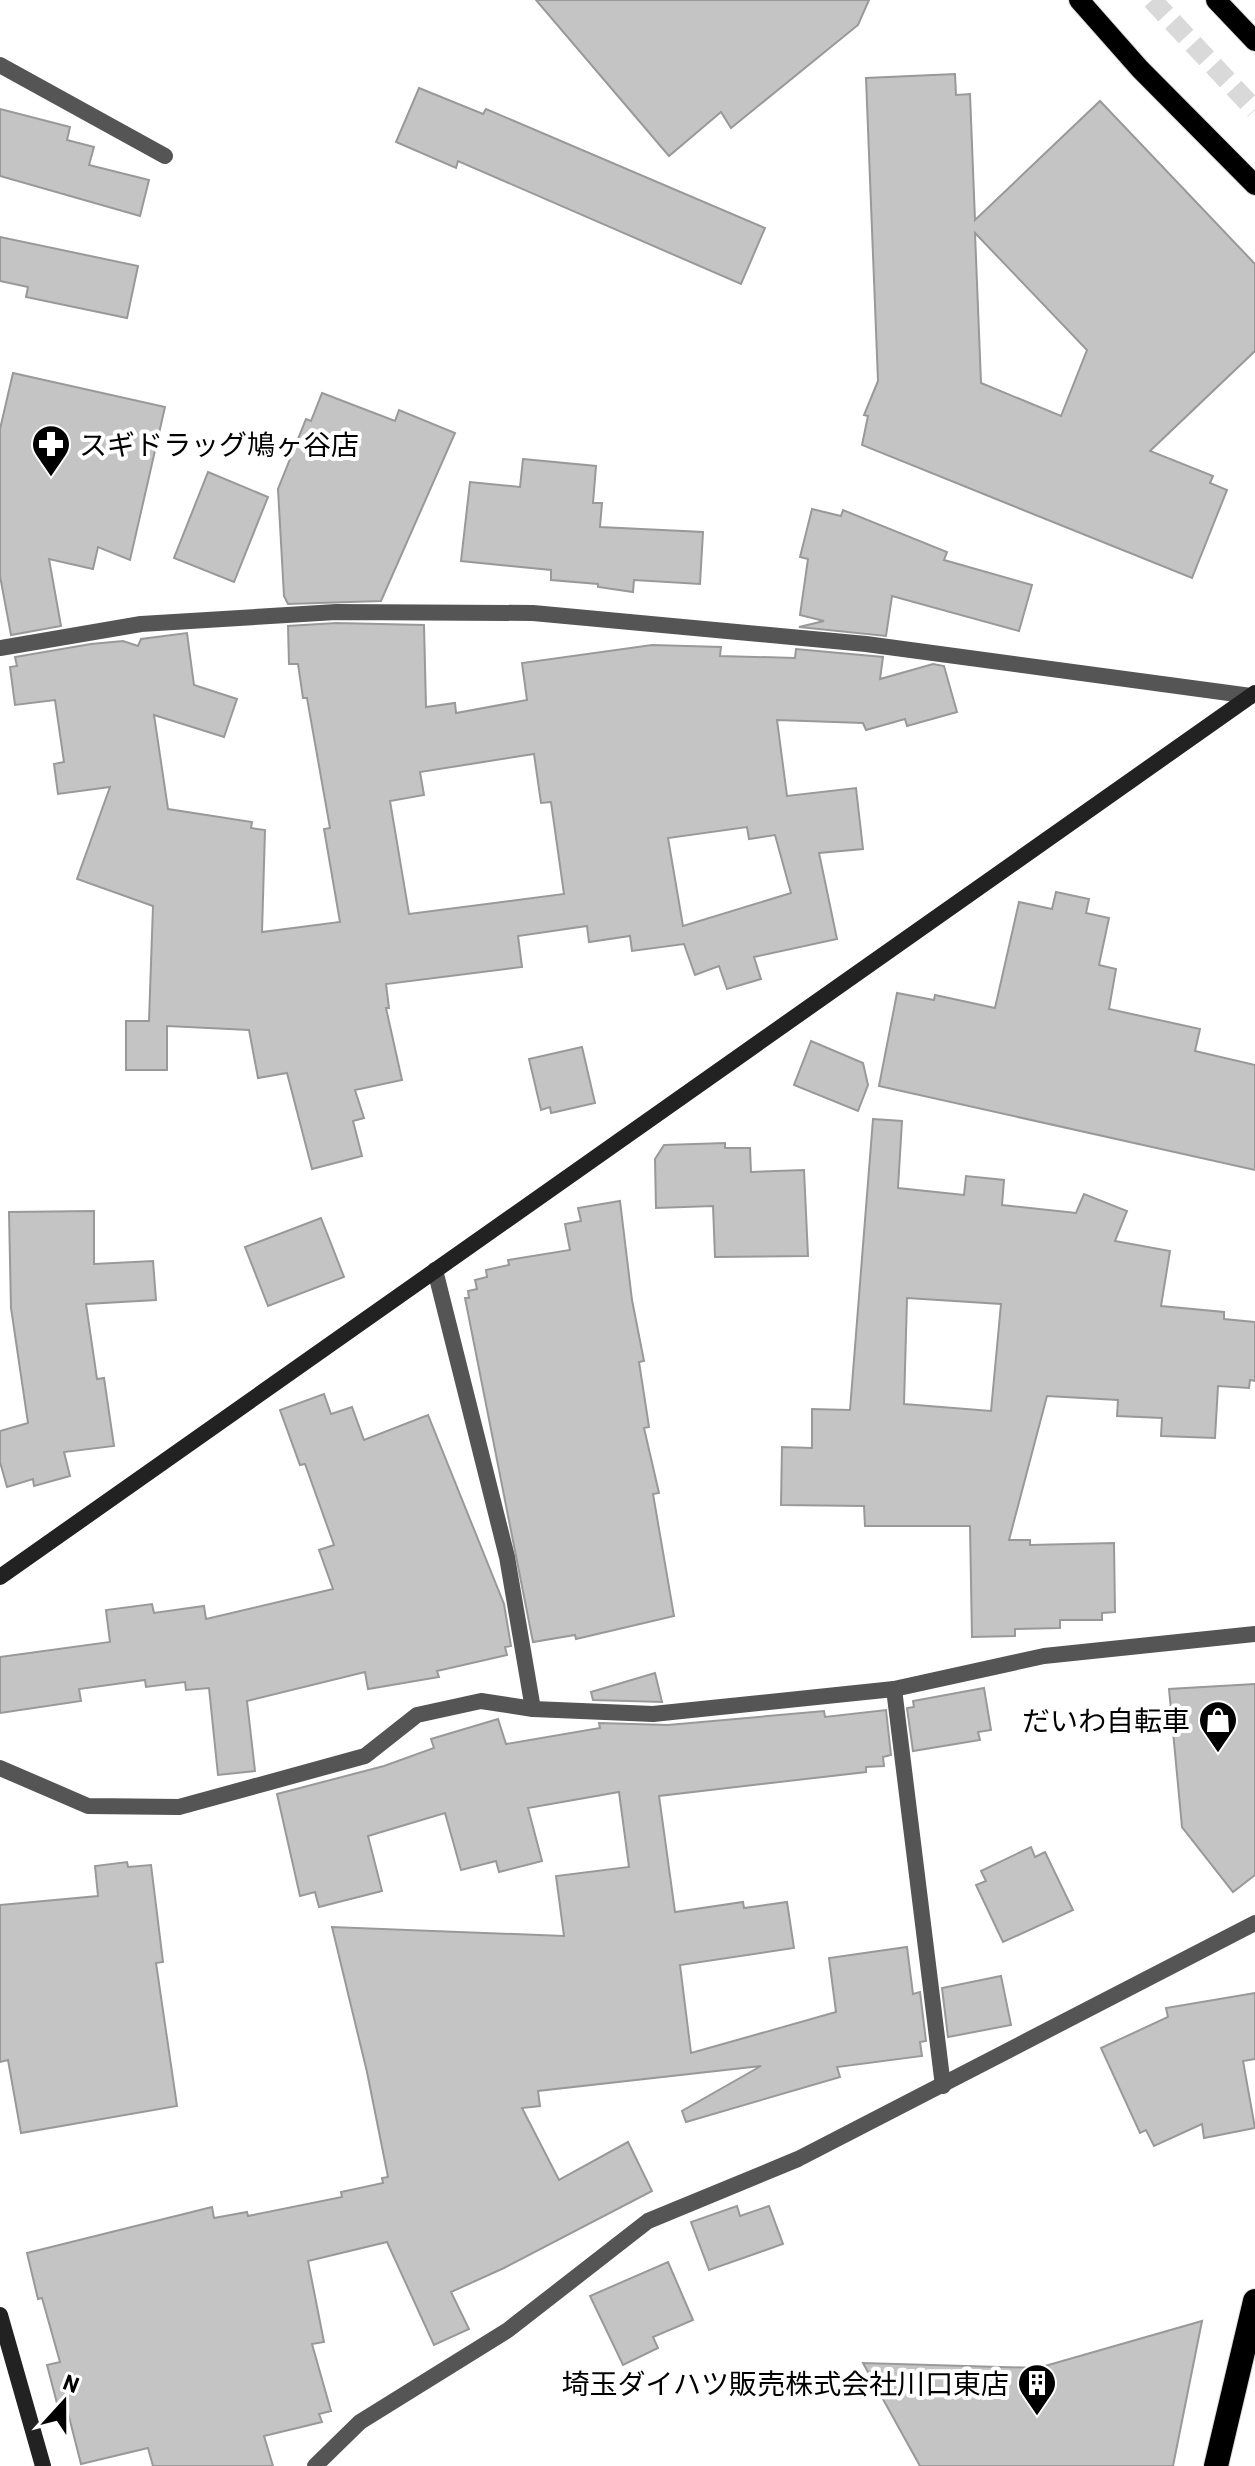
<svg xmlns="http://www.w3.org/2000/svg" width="1255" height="2466" font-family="Barlow,'Noto Sans JP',sans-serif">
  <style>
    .building { fill: #c4c4c4; stroke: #999; stroke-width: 2; fill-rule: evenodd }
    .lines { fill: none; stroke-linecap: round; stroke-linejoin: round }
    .primary-tunnel { stroke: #d9d9d9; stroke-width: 20; stroke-dasharray: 20 10; stroke-linecap: butt }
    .primary-casing { stroke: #dbdbdb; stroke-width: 22 }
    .highway-casing { stroke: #dbdbdb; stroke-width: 26 }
    .street { stroke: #555; stroke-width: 16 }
    .secondary { stroke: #222; stroke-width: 16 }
    .primary { stroke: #000; stroke-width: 20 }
    .highway { stroke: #000; stroke-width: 24 }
    .labels { text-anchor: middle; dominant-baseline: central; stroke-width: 8; stroke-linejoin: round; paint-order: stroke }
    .poi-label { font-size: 28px; fill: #000; stroke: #fff; text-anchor: end }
  </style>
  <rect width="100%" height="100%" fill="#fff"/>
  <g class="building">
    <path d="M536,0H869L858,25L731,128L721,112L669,156Z"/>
    <path d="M955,74L956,95L970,94L975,220L1100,101L1255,264V351L1150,451L1213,476L1210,483L1227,490L1192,578L862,445L868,416L864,415L878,381L866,78ZM975,233L1087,350L1061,416L981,383Z"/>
    <path d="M419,88L483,114L486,109L765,228L741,284L458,161L456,168L396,142Z"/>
    <path d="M0,109L70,127L67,140L94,147L89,165L149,180L140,216L0,176Z"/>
    <path d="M0,237L138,266L127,318L26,297L28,287L0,281Z"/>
    <path d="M13,373L165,407L130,560L98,547L93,569L49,559L61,626L11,635L0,576V429Z"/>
    <path d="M322,393L395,421L399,410L455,433L381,601L288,604L284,596L278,489L306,419L311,421Z"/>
    <path d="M523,459L596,466L593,503H602L600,527L703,532L700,584L634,580L633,592L598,587V584L551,580V570L461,561L470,482L520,487Z"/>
    <path d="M208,472L268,497L234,582L174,558Z"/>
    <path d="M812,509L841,516L843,510L947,552L944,560L1032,585L1019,631L892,596L886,636L799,627L824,621L800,615L808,559L800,557Z"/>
    <path d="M336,623L424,625L426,707L455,703L456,713L527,700L522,663L652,645L721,647L720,656L795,658L796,649L883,657L880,679L933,664L944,666L957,712L907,726L905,719L866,730L863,723L777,720L787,796L856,788L863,849L819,853L837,939L754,957L761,979L727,989L719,966L695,975L684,944L632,951L630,936L589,942L587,926L518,936L522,967L386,984L389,1008H386L402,1080L355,1090L364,1118L353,1121L362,1156L312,1169L287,1073L258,1078L249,1030L167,1026V1070H126V1021H149L153,906L77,879L110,787L58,794L54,764L64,762L55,700L15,705L10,667L17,666L15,657L91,644L123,641L138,646L141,639L187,633L194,685L237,699L224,737L154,715L168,809L252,822L251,828L265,830L262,932L340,922L324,829L330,828L307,698H303L298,664H289L288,626ZM534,754L541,803L551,802L564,894L409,914L390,801L424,795L420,772ZM747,827L749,839L775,835L791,893L683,926L668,838Z"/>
    <path d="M1056,892L1089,899L1086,913L1109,918L1099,965L1116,969L1109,1009L1200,1029L1195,1051L1255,1065V1170L879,1086L897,993L934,1000L935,995L995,1008L1019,902L1052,909Z"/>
    <path d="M811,1041L863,1063L868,1085L858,1111L794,1085Z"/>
    <path d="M582,1047L595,1103L551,1113L550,1107L541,1110L529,1059Z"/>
    <path d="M873,1119L902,1121L898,1188L964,1195L966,1176L1004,1180L1002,1205L1076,1213L1084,1194L1127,1211L1115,1241L1170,1251L1161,1306L1224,1312V1319L1255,1322V1381L1250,1380L1249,1388L1218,1386L1215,1438L1161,1436L1162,1418L1117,1416L1118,1400L1047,1396L1009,1540H1030V1545L1114,1543L1115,1612L1102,1613V1620H1060V1628L1015,1629V1636L972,1637L970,1526H865L864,1506L781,1505L782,1447L812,1448V1409L850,1410ZM907,1298L1001,1304L991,1411L904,1404Z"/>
    <path d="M725,1143V1148H750L751,1172L804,1170L808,1256L715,1257L713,1206L656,1208L655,1159L664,1145Z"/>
    <path d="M620,1201L632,1300L644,1361L639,1362L649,1427L644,1428L659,1493L653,1494L674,1616L576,1639L575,1635L533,1642L465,1298H469L468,1291L477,1289L475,1280L487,1277L486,1270L509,1265L508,1260L570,1250L565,1224L581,1221L578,1208Z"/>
    <path d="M94,1211V1264L153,1261L156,1300L86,1304L97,1379L104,1378L114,1446L64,1452L70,1476L34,1486L33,1479L7,1487L0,1462V1431L28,1423L11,1308L9,1212Z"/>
    <path d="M321,1218L344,1277L268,1306L245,1247Z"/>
    <path d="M324,1394L331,1414L352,1407L364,1440L428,1415L504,1604L511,1646L505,1647L507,1655L437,1671L439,1677L368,1689L365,1672L247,1701L255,1771L218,1775L209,1688L186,1690L185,1682L146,1687L145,1680L79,1689L81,1701L0,1713V1657L110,1642L106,1610L152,1604L154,1613L204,1606L206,1619L333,1589L319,1550L334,1545L305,1464L300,1465L280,1410Z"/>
    <path d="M655,1673L662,1702L593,1700L591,1692Z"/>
    <path d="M1255,1684V1875L1233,1892L1182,1827L1169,1689Z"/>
    <path d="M984,1688L991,1730L978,1732L980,1740L913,1751L907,1708L914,1707L913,1701Z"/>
    <path d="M886,1710L891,1755L883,1757L884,1766L866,1767V1772L659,1796L675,1912L743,1902L744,1908L787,1902L794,1948L680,1965L691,2053L836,2012L829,1958L907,1947L913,1994L920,1992L926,2041L920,2042L922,2056L837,2067L840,2077L686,2122L682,2111L761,2066L538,2091L540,2106L522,2108L559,2180L628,2142L652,2191L504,2268L451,2292L469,2329L434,2345L387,2242L308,2261L324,2342L312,2344L331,2411L319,2414L322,2422L264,2436L273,2466H153L148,2448L81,2464L66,2405L58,2407L47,2365L60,2362L42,2298L38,2299L27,2253L212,2207L214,2218L247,2212L248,2216L342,2197L341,2192L383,2183L382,2178L388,2177L367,2072L332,1927L564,1936L556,1876L629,1867L619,1792L528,1808L542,1861L499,1872L496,1861L461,1870L445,1813L368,1836L382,1891L319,1907L315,1892L300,1896L277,1794L384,1766L434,1748L431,1739L498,1719L506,1744L600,1728L599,1723L668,1725L824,1711L825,1717Z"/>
    <path d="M1031,1847L1035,1857L1045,1852L1073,1910L1003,1942L976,1885L986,1881L981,1871Z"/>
    <path d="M127,1862L128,1867L151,1865L163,1962L156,1963L177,2106L21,2133L8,2060L0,2062V1905L98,1896L95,1866Z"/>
    <path d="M1001,1976L1011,2025L948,2037L942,1988Z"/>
    <path d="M1255,1993V2059L1243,2061L1255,2128L1204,2138L1202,2124L1154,2146L1146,2130L1140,2133L1101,2048L1168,2017L1166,2008Z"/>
    <path d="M737,2206L740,2216L769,2206L783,2244L709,2270L691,2222Z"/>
    <path d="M668,2262L693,2320L653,2337L658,2348L623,2365L590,2296Z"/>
    <path d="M1202,2321L1173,2466H920L863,2363L1038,2368Z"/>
  </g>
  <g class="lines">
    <path class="primary-tunnel" d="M1152,0L1255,110"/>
    <g class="primary-casing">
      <g id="primary">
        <path d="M1079,0L1140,69L1255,185"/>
        <path d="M1216,0L1255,41"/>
      </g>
    </g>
    <g class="highway-casing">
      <path id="highway" d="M1216,2466L1255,2301"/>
    </g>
    <g class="street">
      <path d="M0,65L165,156"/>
      <path d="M0,648L141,624L336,612L533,613L866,644L1251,696"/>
      <path d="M435,1270L507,1557L533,1709"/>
      <path d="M894,1689L943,2086"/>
      <path d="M0,1768L88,1806L179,1807L365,1756L417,1715L481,1701L533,1709L653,1714L894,1689L1044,1656L1255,1634"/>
      <path d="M315,2466L360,2422L508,2330L648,2221L798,2159L1255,1923"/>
    </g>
    <g class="secondary">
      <path d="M0,1577L1255,693"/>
      <path d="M0,2315L43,2466"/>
    </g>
    <use href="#primary" class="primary"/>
    <use href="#highway" class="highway"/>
  </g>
  <defs>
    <g id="pharmacy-pin" transform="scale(2)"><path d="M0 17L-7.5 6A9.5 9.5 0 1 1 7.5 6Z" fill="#000" stroke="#fff"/><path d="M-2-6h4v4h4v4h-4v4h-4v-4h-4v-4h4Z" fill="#fff"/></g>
    <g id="shop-pin" transform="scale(2)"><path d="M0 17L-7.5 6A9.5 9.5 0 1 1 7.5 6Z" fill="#000" stroke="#fff"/><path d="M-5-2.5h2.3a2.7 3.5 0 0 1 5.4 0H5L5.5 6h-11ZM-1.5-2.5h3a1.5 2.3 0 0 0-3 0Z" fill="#fff"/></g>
    <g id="building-pin" transform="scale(2)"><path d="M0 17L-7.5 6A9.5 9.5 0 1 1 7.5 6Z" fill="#000" stroke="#fff"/><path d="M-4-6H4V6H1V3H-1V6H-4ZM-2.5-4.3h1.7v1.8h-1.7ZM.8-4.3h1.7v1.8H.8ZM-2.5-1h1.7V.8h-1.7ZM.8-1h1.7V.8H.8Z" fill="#fff"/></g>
  </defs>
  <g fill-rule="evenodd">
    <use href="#pharmacy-pin" x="51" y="444"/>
    <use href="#shop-pin" x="1218" y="1720"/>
    <use href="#building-pin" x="1037" y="2383"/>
  </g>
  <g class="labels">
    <g class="poi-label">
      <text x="79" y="444" text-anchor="start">スギドラッグ鳩ヶ谷店</text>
      <text x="1190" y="1720">だいわ自転車</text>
      <text x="1009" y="2383">埼玉ダイハツ販売株式会社川口東店</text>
    </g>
  </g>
  <g transform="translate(64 2402) rotate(21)" stroke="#ffffff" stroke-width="6" paint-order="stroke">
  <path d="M0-6L14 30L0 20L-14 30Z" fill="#000000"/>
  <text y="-12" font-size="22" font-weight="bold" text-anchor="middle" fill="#000000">N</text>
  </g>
</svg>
